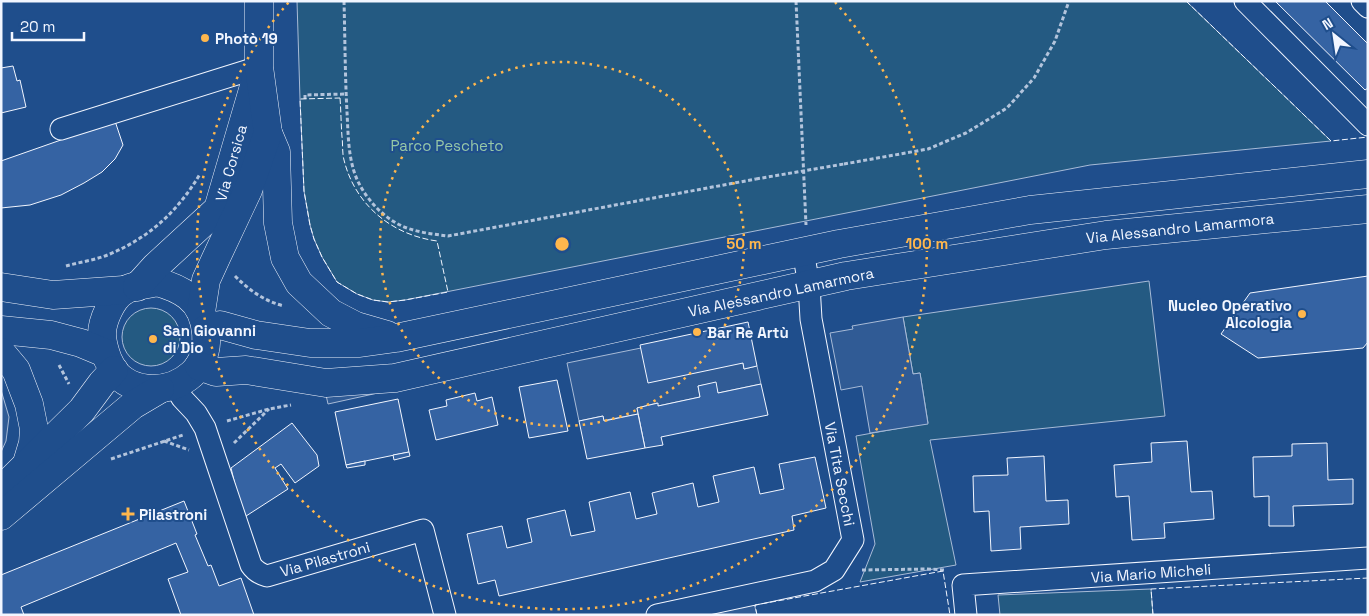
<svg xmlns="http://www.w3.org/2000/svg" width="1369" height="616" font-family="'Space Grotesk',sans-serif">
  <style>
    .green { fill: #245a82; stroke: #a8bbd7 }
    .parking { fill: #305b95; stroke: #a8bbd7 }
    .building { fill: #3563a3; stroke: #f2f6ff }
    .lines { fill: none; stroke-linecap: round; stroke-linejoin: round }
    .street-casing { stroke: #f2f6ff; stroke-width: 23 }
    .secondary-casing { stroke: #f2f6ff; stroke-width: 29 }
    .path { stroke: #b3c4dc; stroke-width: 3; stroke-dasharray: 4 2.5; stroke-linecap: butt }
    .street { stroke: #1f4e8c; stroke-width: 21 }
    .secondary { stroke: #1f4e8c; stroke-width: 28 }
    .path-bridge { stroke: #b3c4dc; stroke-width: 3; stroke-dasharray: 4 2.5; stroke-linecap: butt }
    .fence { stroke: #f2f6ff; stroke-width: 1; stroke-dasharray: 6 2.5; stroke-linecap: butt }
    .ring { fill: none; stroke: #ffb74d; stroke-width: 2.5; stroke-dasharray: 2.5 5 }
    .poi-dot { fill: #ffb74d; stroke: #1f4e8c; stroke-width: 2 }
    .labels { text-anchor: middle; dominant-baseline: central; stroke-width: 4; stroke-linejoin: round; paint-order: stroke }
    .poi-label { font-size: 15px; font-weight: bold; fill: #f2f6ff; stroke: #1f4e8c; text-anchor: start }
    .park-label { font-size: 15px; fill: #97c8a6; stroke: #1f4e8c }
    .street-label { font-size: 15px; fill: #f2f6ff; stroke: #1f4e8c }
    .centre { fill: #ffb74d; stroke: #1f4e8c; stroke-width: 2.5 }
    .ring-label { font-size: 15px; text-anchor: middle; font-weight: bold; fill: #ffb74d; stroke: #1f4e8c; stroke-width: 4; stroke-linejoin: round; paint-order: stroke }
  </style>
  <rect width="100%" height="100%" fill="#1f4e8c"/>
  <g class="green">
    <path d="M297,1H1186L1331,141L1090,165L405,300L388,302L373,300L357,294L337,282L322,257L314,239L310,225L304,191L300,99Z"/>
    <path d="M1149,281L1165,416L930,440L956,565L860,582L875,544L856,436L928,423L920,373L913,374L903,317Z"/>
    <circle cx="151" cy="337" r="29"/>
    <path d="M1151,589L1153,615H1000L998,595Z"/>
  </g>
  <g class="parking">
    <path d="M903,317L913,374L920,373L928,424L870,433L862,386L841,390L830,333L853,329L852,326Z"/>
    <path d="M641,348L743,363L744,369L757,366L761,384L718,393L715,383L698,386L700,397L658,406L657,403L637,408L638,414L606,420L604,421L603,416L579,421L567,363Z"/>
    <path d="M1,390L9,417L6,441L1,452Z"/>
    <path d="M387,391L328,404L326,395Z"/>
    <path d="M753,599L757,615H682Z"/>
  </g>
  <g class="building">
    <path d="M1275,1H1325L1368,44V88L1365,90Z"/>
    <path d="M13,66L17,81L20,80L26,107L1,113V68Z"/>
    <path d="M115,121L123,145L115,159L102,172L84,183L61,195L30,205L1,208V161Z"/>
    <path d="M1368,276V342L1363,348L1258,358L1221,334L1250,293Z"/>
    <path d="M748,322L757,366L744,369L743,363L648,383L640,345Z"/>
    <path d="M557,380L568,431L529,438L519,387Z"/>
    <path d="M716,382L718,393L761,384L768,415L661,437L663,445L645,448L637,408L658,403V406L700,397L698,386Z"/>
    <path d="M475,393L477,401L492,397L498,425L436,440L429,410L447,406L446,400Z"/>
    <path d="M398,399L409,452L346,465L335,412Z"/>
    <path d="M638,414L645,448L587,459L579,421L603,416L604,421Z"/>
    <path d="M292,423L317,455L319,466L295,483L281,464L275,468L288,489L243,518L231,468Z"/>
    <path d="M1187,441L1191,492L1212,491L1214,519L1164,523L1165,538L1132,540L1129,496L1116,497L1114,465L1152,462L1151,443Z"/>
    <path d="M1327,443L1328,480L1353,479V504L1293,506L1294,526H1269V496L1254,497L1253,457L1292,456V444Z"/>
    <path d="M409,452L410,456L394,460L393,455Z"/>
    <path d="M1044,456L1046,501L1068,500L1069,524L1020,527L1021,549L991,551L989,511L974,512L973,476L1008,475L1007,458Z"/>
    <path d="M815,457L826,508L792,516L794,530L499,596L495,580L478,584L467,534L502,526L507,548L532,542L527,519L565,510L571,536L595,531L589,502L630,492L636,519L657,514L652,493L693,483L698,507L719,502L713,476L754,467L760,494L784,489L779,464Z"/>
    <path d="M365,461V465L347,468L346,465Z"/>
    <path d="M184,501L197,534L195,535L208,566L211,565L219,586L241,578L254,615H181L168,579L188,572L176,543L21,607L24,615H1V575Z"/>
  </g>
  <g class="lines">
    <g class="street-casing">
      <g id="street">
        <path d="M1245,1L1368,125"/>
        <path d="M1362,1L1368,7"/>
        <path d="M61,129L259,67"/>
        <path d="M174,385L182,398L196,413L205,428L251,565C255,571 260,574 267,576L423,530L445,615"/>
        <path d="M657,615L815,581L834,570L853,540L811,319L809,285L803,251"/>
        <path d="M966,615L963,585L1368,558"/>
      </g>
    </g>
    <g class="secondary-casing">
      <g id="secondary">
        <path d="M268,133L276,152L278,223L285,258L299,283L331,313L356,326L387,335"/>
        <path d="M157,282C168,285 179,289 188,296C210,313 213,355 192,374C170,394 132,395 113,370C111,367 110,363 108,360C105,352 102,343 102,334C102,321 112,298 124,291C132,285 147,285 157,282Z"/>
        <path d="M1,287L53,295L124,290"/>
        <path d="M137,287L155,267L218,209L257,76"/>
        <path d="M201,312L206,280L217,256L248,190L268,133L259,67V1"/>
        <path d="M206,329L220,325L256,335L310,343H360L396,338L839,244L1030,210L1368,174"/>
        <path d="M1,330L51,335L81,343L105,353"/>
        <path d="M1,352L16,370L29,404L34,429L33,443L27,463"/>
        <path d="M199,366L216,372L246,370L326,383L395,378L846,276L1106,235L1368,209"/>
        <path d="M1,490L82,410L102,383L114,370"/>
        <path d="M1,516L133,405L160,389"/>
      </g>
    </g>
    <g class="path">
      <path d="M344,1C345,38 345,75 347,112C348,130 348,150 353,168C359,191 379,215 400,225C414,232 432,234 448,236L756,179"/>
      <path d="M796,1L806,225"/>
      <path d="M305,99V95L346,94"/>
      <path d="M844,164L928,149L966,133L1007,108L1034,78L1055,41L1069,1"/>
      <path d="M66,266C80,262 96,260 110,254C150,237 178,211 200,174"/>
      <path d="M235,276C249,290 264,301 284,306"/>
      <path d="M59,365L69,384"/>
      <path d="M227,421L269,409L291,405"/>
      <path d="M164,441L189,450"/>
      <path d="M234,443L269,409"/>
      <path d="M111,459L183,435"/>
      <path d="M862,570L927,569L945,570"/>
    </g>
    <use href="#street" class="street"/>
    <use href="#secondary" class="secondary"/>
    <path class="path-bridge" d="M756,179L844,164"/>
    <g class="fence">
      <path d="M1186,1L1331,141L1368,137"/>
      <path d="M340,98C341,111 341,124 342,137C343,144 342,153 344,160C355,205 392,235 437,241L448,292L405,300L388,302L373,300L357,294L337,282L322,257L314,239L310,225L304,191L300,99Z"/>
      <path d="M757,615L755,605L943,571L950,615"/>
      <path d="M1153,615L1151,589L1368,578"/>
    </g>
  </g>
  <g class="ring">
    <circle cx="562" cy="244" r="182"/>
    <path d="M835 2A365 365 0 1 1 289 2"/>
  </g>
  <g class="poi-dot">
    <circle cx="205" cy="38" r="5"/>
    <circle cx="1302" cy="314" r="5"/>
    <circle cx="697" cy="332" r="5"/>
    <circle cx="153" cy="339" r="5"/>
    <path d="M125.5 506.5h5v5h5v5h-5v5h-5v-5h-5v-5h5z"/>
  </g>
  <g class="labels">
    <g class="poi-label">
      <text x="215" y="38">Photò 19</text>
      <text x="1292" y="305" text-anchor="end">Nucleo Operativo<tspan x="1292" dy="17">Alcologia</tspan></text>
      <text x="163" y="330">San Giovanni<tspan x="163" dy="17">di Dio</tspan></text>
      <text x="707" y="332">Bar Re Artù</text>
      <text x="139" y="514">Pilastroni</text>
    </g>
    <g class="park-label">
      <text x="447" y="145">Parco Pescheto</text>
    </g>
    <g class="street-label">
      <text transform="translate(231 163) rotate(-74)">Via Corsica</text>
      <text transform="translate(1180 228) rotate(-6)">Via Alessandro Lamarmora</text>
      <text transform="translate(781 292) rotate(-12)">Via Alessandro Lamarmora</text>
      <text transform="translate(840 474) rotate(79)">Via Tita Secchi</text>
      <text transform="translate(325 559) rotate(-16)">Via Pilastroni</text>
      <text transform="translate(1151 573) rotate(-4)">Via Mario Micheli</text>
    </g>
  </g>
  <circle cx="562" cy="244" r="8" class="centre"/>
  <g class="ring-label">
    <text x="744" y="249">50 m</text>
    <text x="927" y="249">100 m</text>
  </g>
  <rect width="1369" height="616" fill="none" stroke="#f2f6ff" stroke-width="5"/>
  <g transform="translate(1334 35) rotate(330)" stroke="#1f4e8c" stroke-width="4" paint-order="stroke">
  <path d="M0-4L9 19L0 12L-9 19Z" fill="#f2f6ff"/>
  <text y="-8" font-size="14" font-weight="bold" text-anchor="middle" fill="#f2f6ff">N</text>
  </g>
  <path d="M12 32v8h72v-8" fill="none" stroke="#f2f6ff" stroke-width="2.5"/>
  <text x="20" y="32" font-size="15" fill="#f2f6ff" stroke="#1f4e8c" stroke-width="4" paint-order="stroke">20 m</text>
</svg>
